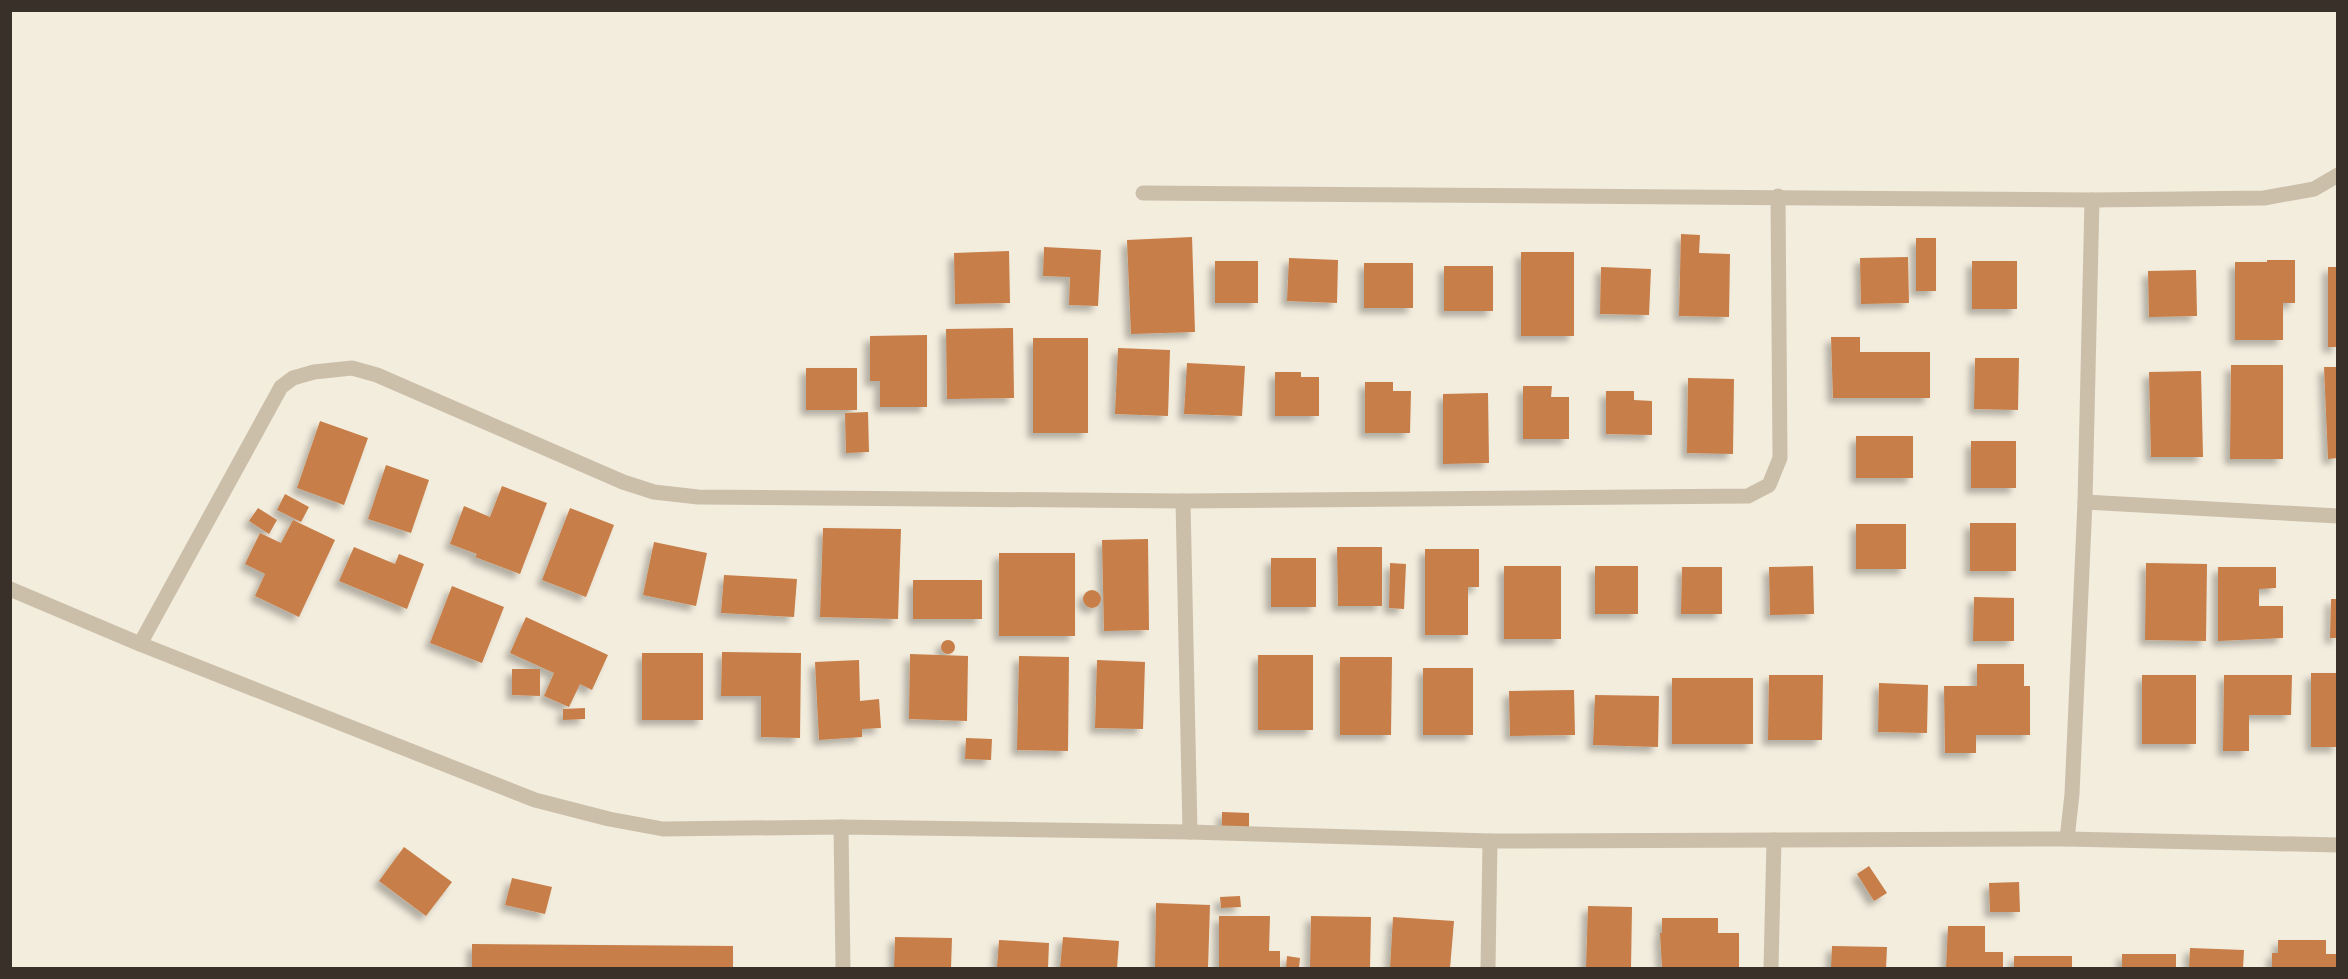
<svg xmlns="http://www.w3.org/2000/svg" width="2348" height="979" font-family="Karla,sans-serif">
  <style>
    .building { fill: #c77e48; filter: url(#shadow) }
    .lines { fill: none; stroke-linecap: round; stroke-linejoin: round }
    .street { stroke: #ccbfaa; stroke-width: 15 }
  </style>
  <defs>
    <filter id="shadow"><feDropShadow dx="-5.5" dy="5.5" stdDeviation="3" flood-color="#0004"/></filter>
  </defs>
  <rect width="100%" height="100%" fill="#f3edde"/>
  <g class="building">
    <path d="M1681,234L1700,235L1699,253L1730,254L1729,317L1679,316Z"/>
    <path d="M1192,237L1195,332L1131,334L1127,240Z"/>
    <rect x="1916" y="238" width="20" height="53"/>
    <path d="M1044,247L1101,250L1098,306L1069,305L1070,277L1043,276Z"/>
    <path d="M1009,251L1010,303L955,304L954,253Z"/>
    <rect x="1521" y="252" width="53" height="84"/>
    <path d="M1908,257L1909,303L1861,304L1860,258Z"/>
    <path d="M1289,258L1338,260L1337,303L1287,301Z"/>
    <path d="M2267,260H2295V303H2283V340H2235V262H2267Z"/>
    <rect x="1215" y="261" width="43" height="42"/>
    <rect x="1972" y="261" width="45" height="48"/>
    <rect x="1364" y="263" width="49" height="45"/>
    <rect x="1444" y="266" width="49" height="45"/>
    <path d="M1601,267L1651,269L1649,315L1600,314Z"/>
    <rect x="2328" y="267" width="10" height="80"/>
    <path d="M2196,270L2197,316L2149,317L2148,271Z"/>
    <path d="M1013,328L1014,398L947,399L946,329Z"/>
    <path d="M927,335V407H880V381H870V336Z"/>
    <path d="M1831,337H1860V352H1930V398H1833Z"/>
    <rect x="1033" y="338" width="55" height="95"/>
    <path d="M1118,348L1170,350L1168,416L1115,414Z"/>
    <path d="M1975,358H2019L2018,410L1974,409Z"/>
    <path d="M1187,363L1245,366L1242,416L1184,414Z"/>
    <path d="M2231,365H2283V459H2230Z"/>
    <path d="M2324,367H2338V458L2328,459Z"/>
    <rect x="806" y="368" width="51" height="42"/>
    <path d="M2201,371L2203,457H2151L2149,372Z"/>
    <path d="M1275,372H1301V377H1319V416H1275Z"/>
    <path d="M1688,378L1734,379L1733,454L1687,453Z"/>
    <path d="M1365,382H1393V391H1411L1410,433H1365Z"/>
    <path d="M1523,386H1552L1551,397H1569V439H1523Z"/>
    <path d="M1606,391H1634V400L1652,401V435L1606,434Z"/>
    <path d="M1488,393L1489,463L1443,464V394Z"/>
    <path d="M868,412L869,452L846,453L845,413Z"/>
    <path d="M320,421L368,438L344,505L297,488Z"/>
    <rect x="1856" y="436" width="57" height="42"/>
    <rect x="1971" y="441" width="45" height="47"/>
    <path d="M386,465L429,480L411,533L368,519Z"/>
    <path d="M502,486L547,503L520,574L475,557L477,554L450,544L464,506L490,517Z"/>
    <path d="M285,494L309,507L301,522L277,510Z"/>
    <path d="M258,508L277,520L269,534L249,521Z"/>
    <path d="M570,508L614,525L586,597L542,580Z"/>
    <path d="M293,520L335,540L299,617L255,596L265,574L245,564L260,533L281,543Z"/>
    <rect x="1970" y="523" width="46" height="48"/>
    <rect x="1856" y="524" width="50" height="45"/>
    <path d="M823,528L901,529L898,619L820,617Z"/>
    <path d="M1148,539L1149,630L1104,631L1102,540Z"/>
    <path d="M654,542L707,553L696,606L643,595Z"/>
    <path d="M354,547L395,564L399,554L424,564L407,609L339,581Z"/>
    <path d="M1337,547H1382V606H1338Z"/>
    <path d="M1425,549H1479V587H1468V635H1425Z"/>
    <rect x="999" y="553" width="76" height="83"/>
    <rect x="1271" y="558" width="45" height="49"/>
    <path d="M1390,563L1406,564L1404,609L1389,608Z"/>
    <path d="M2146,563L2207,564L2206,641L2145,640Z"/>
    <rect x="1504" y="566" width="57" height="73"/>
    <rect x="1595" y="566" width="43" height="48"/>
    <path d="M1813,566L1814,614L1770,615L1769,567Z"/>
    <path d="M1682,567H1722V614H1681Z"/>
    <path d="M2218,567H2276V588L2259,589V606H2283V638L2218,641Z"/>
    <path d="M724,575L797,579L794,617L721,613Z"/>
    <rect x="913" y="580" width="69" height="39"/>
    <path d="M452,586L504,607L482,663L430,643Z"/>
    <circle cx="1092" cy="599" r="9"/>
    <path d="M1974,597L2014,598V641H1973Z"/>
    <path d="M2331,599H2338V638H2330Z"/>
    <path d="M526,617L608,655L592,690L580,684L569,707L544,696L554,673L510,653Z"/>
    <circle cx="948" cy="647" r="7"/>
    <path d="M722,652L801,653L800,738L761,737V696H721Z"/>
    <rect x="642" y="653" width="61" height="67"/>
    <path d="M910,654L968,656L967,721L909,719Z"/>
    <rect x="1258" y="655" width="55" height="75"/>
    <path d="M1019,656L1069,657L1068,751L1017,750Z"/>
    <path d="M1340,657H1392L1391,735H1340Z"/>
    <path d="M859,660L860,701L879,699L881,728L862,729V737L819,740L815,662Z"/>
    <path d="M1097,660L1145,662L1143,729L1095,728Z"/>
    <path d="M1977,664H2024V686H2030V735H1976V753H1945L1944,686H1977Z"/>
    <rect x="1423" y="668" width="50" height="67"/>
    <path d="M512,669H540V696L512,695Z"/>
    <rect x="2311" y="673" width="27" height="74"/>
    <path d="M1769,675H1823L1822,740H1768Z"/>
    <rect x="2142" y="675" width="54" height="69"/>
    <path d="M2224,675H2292L2291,715H2249V751H2223Z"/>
    <rect x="1672" y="678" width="81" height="66"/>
    <path d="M1879,683L1928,685L1927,733L1878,732Z"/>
    <path d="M1574,690L1575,735L1510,736L1509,691Z"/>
    <path d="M1595,695L1659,696L1658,747L1593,745Z"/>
    <path d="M585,708V719L563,720V709Z"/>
    <path d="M966,738L992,739L991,760L965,759Z"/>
    <path d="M1222,812L1249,813V829L1222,827Z"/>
    <path d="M404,847L452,882L426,916L379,881Z"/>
    <path d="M1869,866L1887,893L1874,901L1857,874Z"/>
    <path d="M512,878L552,887L545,914L505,905Z"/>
    <path d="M2019,882L2020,912H1990L1989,883Z"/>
    <path d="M1240,896L1241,907L1221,908L1220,897Z"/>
    <path d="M1156,903L1210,905L1208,968H1155Z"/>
    <path d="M1588,906L1632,907L1631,968H1586Z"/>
    <path d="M1219,916H1270L1269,951H1280V968H1219Z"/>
    <path d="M1311,916L1371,917L1370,968H1310Z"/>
    <path d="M1393,917L1454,921L1450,968H1390Z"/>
    <path d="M1662,918H1718V933H1739V968H1662L1660,933H1662Z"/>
    <path d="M1948,926H1985V952H2003V968H1946Z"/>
    <path d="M895,937L952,938L951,968H894Z"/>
    <path d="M1063,937L1119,941L1117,968H1060Z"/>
    <path d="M999,940L1049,943L1048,968H997Z"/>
    <path d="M2278,940H2326V954H2338V968H2272V953H2278Z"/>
    <path d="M472,944L733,946V968H472Z"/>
    <path d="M1832,946L1887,947L1886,968H1831Z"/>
    <path d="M2190,948L2244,950L2243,968H2189Z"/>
    <rect x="2122" y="954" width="54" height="14"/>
    <path d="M1287,956L1300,958L1299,968H1286Z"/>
    <rect x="2014" y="956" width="58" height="12"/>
  </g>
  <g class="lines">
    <g class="street">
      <path d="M1143,193L2092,200L2264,198L2314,189L2338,175"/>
      <path d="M1183,501L1190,832"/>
      <path d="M2085,502L2338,516"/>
      <path d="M10,589L140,644L535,800L609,819L663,829L841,827L1190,832L1490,841L2067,839L2338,845"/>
      <path d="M140,644L281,387L293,378L314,372L352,368L377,375L623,482L654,492L698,497L1183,501L1748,496L1769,485L1780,458L1778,196"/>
      <path d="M841,827L843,968"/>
      <path d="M2067,839L2072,794L2085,502L2092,200"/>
      <path d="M1488,968L1490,841"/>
      <path d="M1771,968L1774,840"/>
    </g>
  </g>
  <rect width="2348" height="979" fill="none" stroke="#393129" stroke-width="24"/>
</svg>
